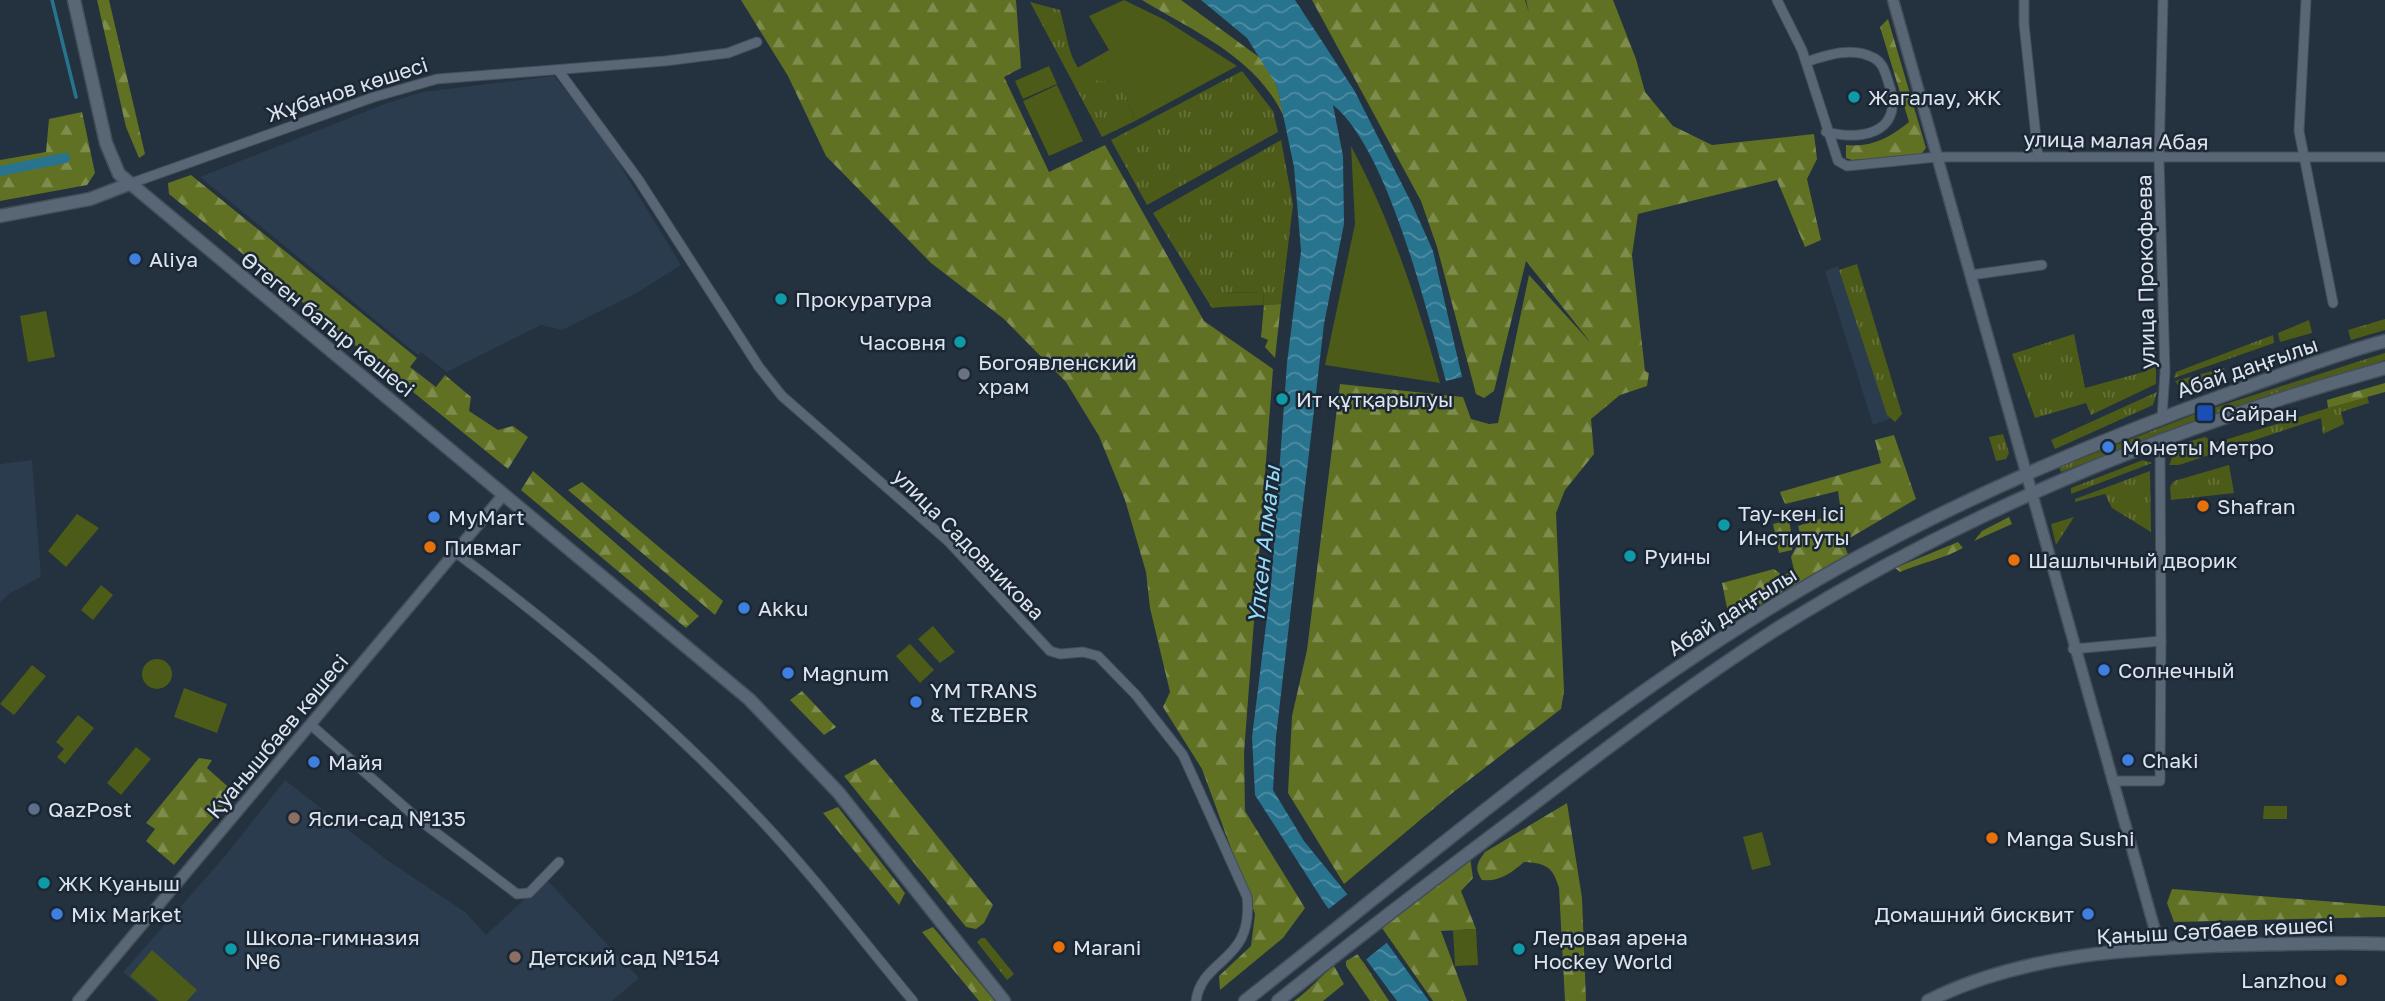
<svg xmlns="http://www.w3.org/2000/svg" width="2385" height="1001" font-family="'Golos Text',sans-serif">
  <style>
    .built { fill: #2b3c4e }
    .grass { fill: url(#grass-tufts) }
    .forest { fill: url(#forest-firs) }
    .park { fill: #4d5b18 }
    .water { fill: url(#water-waves) }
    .pier { fill: #24313e }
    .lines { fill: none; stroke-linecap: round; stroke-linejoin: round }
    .stream { stroke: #28738e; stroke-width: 3.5 }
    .canal { stroke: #28738e; stroke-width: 10 }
    .minor-casing { stroke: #434e59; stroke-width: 11 }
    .tertiary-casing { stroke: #434e59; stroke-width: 13 }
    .secondary-casing { stroke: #434e59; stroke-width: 15 }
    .minor { stroke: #586675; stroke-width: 9 }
    .tertiary { stroke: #586675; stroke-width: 10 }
    .secondary { stroke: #586675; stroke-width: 12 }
    .culture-dot { fill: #0f9aa8; stroke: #1b2734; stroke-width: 2.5 }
    .shop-dot { fill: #3f7fe0; stroke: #1b2734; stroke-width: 2.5 }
    .worship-dot { fill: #6b7280; stroke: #1b2734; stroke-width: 2.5 }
    .transit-dot { fill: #1a4fb4; stroke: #1b2734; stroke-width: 2.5 }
    .food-dot { fill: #e8710a; stroke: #1b2734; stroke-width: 2.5 }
    .service-dot { fill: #5c6f8a; stroke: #1b2734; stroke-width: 2.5 }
    .education-dot { fill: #8d6e63; stroke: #1b2734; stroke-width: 2.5 }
    .labels { text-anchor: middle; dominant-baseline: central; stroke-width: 5; stroke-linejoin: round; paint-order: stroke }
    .street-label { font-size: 21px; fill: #dce4ed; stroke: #1b2734 }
    .poi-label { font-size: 21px; fill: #dce4ed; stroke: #1b2734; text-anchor: start }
    .water-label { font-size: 23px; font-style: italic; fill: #95dbf8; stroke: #1b2734 }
  </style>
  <defs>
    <pattern id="grass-tufts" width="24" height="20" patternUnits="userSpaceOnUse" patternTransform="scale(1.75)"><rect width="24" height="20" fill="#4d5b18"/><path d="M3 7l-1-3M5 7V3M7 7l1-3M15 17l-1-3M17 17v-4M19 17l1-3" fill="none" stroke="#66723a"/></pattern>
    <pattern id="forest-firs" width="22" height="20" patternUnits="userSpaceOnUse" patternTransform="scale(1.75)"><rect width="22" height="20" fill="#607123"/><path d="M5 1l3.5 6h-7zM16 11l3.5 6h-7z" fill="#7e8c4e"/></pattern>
    <pattern id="water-waves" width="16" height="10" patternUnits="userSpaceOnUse" patternTransform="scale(1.75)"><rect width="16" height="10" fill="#28738e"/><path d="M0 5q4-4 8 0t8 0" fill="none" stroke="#518da4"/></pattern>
  </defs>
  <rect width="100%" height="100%" fill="#24313e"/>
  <g class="built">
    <path d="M554,76L606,142L681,265L635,294L562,330L541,325L447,372L421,352L418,355L200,177L387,103L423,92Z"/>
    <path d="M1838,266L1890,419L1873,425L1825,271Z"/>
    <path d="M32,460L41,577L10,593L0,602V464Z"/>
    <path d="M285,780L387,860L465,912L486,935L546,879L639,978L612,1001H156L123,972L226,855Z"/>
  </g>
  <g class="grass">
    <path d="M1030,2L1060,10C1072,52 1068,85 1121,81L1135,121L1102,137Z"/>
    <path d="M1242,71L1273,111L1278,132L1147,205L1111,140Z"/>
    <path d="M1281,140L1293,205L1281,304L1264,305L1263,292L1222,293V307L1212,308L1153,213Z"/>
    <path d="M1857,264L1902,414L1895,422L1887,415L1839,270Z"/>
    <path d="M2385,319V330L2351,340L2348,330Z"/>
    <path d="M2309,320L2312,333L2280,342L2278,333Z"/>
    <path d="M2156,322V384L2091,415L2086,403L2035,418L2012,354L2074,334L2085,388L2147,371L2149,323Z"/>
    <path d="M2273,335L2274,343L2174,378L2176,372Z"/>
    <path d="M2385,353V360L2195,421L2061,472L2059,467L2198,413Z"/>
    <path d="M2224,368L2228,378L2193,394L2184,392L2175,381Z"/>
    <path d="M2157,392L2153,405L2055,449L2051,440Z"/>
    <path d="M2367,396L2369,403L2341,412L2344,424L2323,434L2321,418L2179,465H2169L2177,445L2205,437L2215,443Z"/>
    <path d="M2003,434L2009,453L2006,459L1996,461L1989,437Z"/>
    <path d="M2143,460L2152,463L2071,494V488Z"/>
    <path d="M2229,465L2234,493L2171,500L2170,487L2174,481Z"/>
    <path d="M2150,471L2151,532L2112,508L2105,494L2075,502V499Z"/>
    <path d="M2074,517L2056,545L2051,524Z"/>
    <path d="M981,938H985L1014,974L1007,980L977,942Z"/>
  </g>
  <g class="forest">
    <path d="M97,0H109L145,154L139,158L126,127Z"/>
    <path d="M741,0H1016L1021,68L1004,77L1049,172L1105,145L1204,321L1273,369L1244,753L1245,811L1305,908L1283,938L1220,990L1219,976L1251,946L1255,914L1202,769L1163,707L1170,692L1150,608L1146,572L1125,500L1099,436L1066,382L1004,319L931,263L826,156L788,76Z"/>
    <path d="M1142,0H1181L1263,60L1277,86L1284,117C1257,58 1195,32 1142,0Z"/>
    <path d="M1312,0H1525L1529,13L1526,0H1613L1636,59L1645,92L1673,126L1712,145L1814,134L1817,159L1807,179L1821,240L1805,247L1777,180L1638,214L1632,255L1645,371L1649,373L1647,386L1620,395L1591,419L1594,454L1565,490L1556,513L1564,691L1561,709L1451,794L1344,884L1288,793L1292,716L1307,650L1340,384L1463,397L1471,419L1489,424L1498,423L1529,275L1591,343L1526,261L1494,391L1484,398L1476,394L1437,247L1421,201Z"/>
    <path d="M1888,19L1926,148L1920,156L1852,160L1846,158V145C1871,148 1891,137 1909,122L1880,27Z"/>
    <path d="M82,112L95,173L87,185L0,201V160L46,152L49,119Z"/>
    <path d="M191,175L417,358L410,367L436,387L445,375L471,397L469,411L498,430L513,426L528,437L508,469L169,194L168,183Z"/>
    <path d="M1281,304L1275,358L1265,347L1268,340L1261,337L1264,305Z"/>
    <path d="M2385,383V392L2328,408L2327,400Z"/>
    <path d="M1894,435L1916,499L1843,542L1849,557L1733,619L1727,608L1722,583L1774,569L1783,576L1794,570L1791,557L1801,538L1798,526L1841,512L1838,491L1785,504L1780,492L1881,463L1875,440Z"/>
    <path d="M533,471L699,616L686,628L521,490Z"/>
    <path d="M582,482L723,601L715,615L568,490Z"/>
    <path d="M2009,517L2012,524L1974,541L1982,531Z"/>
    <path d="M1789,520L1793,543L1792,550L1779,553L1773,524Z"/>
    <path d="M1958,542L1963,548C1943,559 1921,563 1900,572L1895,568Z"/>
    <path d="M802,691L836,727L824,735L790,700Z"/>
    <path d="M199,758L212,760L207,768L235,793L174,865L146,841L155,829L146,823Z"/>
    <path d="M875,759L993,905L984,923L976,929L966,927L844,776Z"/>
    <path d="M1567,803L1582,898L1586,1001H1565L1559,888C1553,867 1546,863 1524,862C1511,873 1500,882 1482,880C1474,868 1477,863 1485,852Z"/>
    <path d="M838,807L905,893L899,905L823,813Z"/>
    <path d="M1470,857L1473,878L1461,891L1476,929L1441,931L1467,1001H1433L1382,928Z"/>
    <path d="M2172,889L2385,906V917L2174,922L2167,903Z"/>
    <path d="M933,927L995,1001H979L922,932Z"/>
    <path d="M1358,954L1389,1001H1370L1346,966V961Z"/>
    <path d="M1334,966L1344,984L1323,1001H1294C1309,991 1319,977 1334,966Z"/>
  </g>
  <g class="park">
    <path d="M1124,0L1165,20L1237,66L1135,121L1121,82C1103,82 1088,83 1077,68L1109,50L1089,16Z"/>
    <path d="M1049,66L1057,84L1023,99L1015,81Z"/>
    <path d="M1057,85L1083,141L1049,156L1023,101Z"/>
    <path d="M1351,146C1391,221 1417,300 1440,383L1325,365L1355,224Z"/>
    <path d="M1263,292L1264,305L1222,307V293Z"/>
    <path d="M46,311L55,357L28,362L20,316Z"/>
    <path d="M77,514L99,528L66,567L48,551Z"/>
    <path d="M101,585L113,595L93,620L81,610Z"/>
    <path d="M933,626L955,652L940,663L918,639Z"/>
    <path d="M910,644L934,670L920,683L896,656Z"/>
    <circle cx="157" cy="674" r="15"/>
    <path d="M32,665L46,676L14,715L0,704Z"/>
    <path d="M184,688L227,704L217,733L174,717Z"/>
    <path d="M78,715L94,728L65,764L57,757L64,749L56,742Z"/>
    <path d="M136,747L151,759L121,795L107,783Z"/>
    <path d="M2264,806H2287V819H2263Z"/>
    <path d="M1762,832L1771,865L1752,870L1743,837Z"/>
    <path d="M1476,929L1478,965L1455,966L1453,930Z"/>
    <path d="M152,950L197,990L187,1001H159L130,976Z"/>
  </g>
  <path class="water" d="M1201,0H1295L1354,90L1412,204L1433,251L1462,377L1446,381C1427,312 1388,149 1333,105L1343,156L1344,224L1324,324L1276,737L1273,790L1304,841L1387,943L1429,1001H1397L1325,904L1255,795L1252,737L1271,585L1287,363L1301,251L1294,167L1277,86L1247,38Z"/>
  <path class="pier" d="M1349,893L1390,940L1363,962L1326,911Z"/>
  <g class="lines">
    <path class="stream" d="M52,0L76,97"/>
    <path class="canal" d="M0,171L65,158"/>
    <g class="minor-casing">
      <g id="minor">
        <path d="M1777,0L1802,50L1838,161L1847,166L1937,157H2385"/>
        <path d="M2024,0V24L2038,156"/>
        <path d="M2306,0L2299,131L2333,303"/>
        <path d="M1806,62C1827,55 1853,46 1874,58C1883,63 1885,72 1888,81C1906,130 1867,142 1826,132"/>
        <path d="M558,70L638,179L759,367L782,396L948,541L1050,651L1060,654L1083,652L1098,656L1136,695L1183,755L1247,897C1254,963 1202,957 1196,1001"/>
        <path d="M129,184L374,97L437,79L665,61L728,53L757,42"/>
        <path d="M1971,275L2042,265"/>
        <path d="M2162,417L2165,372L2159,159L2163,0"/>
        <path d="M455,552C563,632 667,720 759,818C814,876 862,940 913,1001"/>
        <path d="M2073,649L2161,641L2160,440"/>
        <path d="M311,725L418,819L517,894L529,893L559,862"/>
        <path d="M2112,781H2160L2161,641"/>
      </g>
    </g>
    <g class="tertiary-casing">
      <g id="tertiary">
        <path d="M1893,0L2160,948"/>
        <path d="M78,1001L504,494"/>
      </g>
    </g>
    <g class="secondary-casing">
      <g id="secondary">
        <path d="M74,0L106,143L119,174L749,699L838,792L1004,1001"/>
        <path d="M0,216L90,199L129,184"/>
        <path d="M1245,1001C1410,872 1569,734 1746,623C1898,526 2064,452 2233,392C2283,374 2333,355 2385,341"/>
        <path d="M1278,1001C1364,932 1451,866 1539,800C1616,741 1694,682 1775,630C1963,512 2171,427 2385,368"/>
        <path d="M1928,1001C2023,953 2136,948 2241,945C2289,944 2337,942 2385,944"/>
      </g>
    </g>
    <use href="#minor" class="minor"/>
    <use href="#tertiary" class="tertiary"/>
    <use href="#secondary" class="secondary"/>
  </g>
  <g class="culture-dot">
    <circle cx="1854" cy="97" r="7"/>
    <circle cx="781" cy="299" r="7"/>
    <circle cx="960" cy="342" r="7"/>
    <circle cx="1282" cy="399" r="7"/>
    <circle cx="1724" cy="525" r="7"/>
    <circle cx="1630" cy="556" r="7"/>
    <circle cx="44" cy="883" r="7"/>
    <circle cx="231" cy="949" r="7"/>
    <circle cx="1519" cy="949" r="7"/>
  </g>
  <g class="shop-dot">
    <circle cx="135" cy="259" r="7"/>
    <circle cx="2108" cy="447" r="7"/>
    <circle cx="434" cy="517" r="7"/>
    <circle cx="744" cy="608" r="7"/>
    <circle cx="2104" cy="670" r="7"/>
    <circle cx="788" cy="673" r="7"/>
    <circle cx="916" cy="702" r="7"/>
    <circle cx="2128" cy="760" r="7"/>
    <circle cx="314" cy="762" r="7"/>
    <circle cx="57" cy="914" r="7"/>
    <circle cx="2088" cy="914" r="7"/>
  </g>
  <circle class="worship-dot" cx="964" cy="374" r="7"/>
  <rect class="transit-dot" x="2196" y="404" width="18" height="18" rx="3.5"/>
  <g class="food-dot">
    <circle cx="2203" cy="506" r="7"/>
    <circle cx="430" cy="547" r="7"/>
    <circle cx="2014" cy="560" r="7"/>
    <circle cx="1992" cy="838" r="7"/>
    <circle cx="1059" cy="947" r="7"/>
    <circle cx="2341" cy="980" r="7"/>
  </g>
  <circle class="service-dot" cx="34" cy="809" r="7"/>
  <g class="education-dot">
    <circle cx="294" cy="818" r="7"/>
    <circle cx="515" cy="957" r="7"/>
  </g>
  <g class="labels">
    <g class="street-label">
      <text transform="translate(347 89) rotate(-18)">Жұбанов көшесі</text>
      <text transform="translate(2116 140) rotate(1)">улица малая Абая</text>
      <text transform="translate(2145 272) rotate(-91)">улица Прокофьева</text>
      <text transform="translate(328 324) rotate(39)">Өтеген батыр көшесі</text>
      <text transform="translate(2247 367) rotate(-19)">Абай даңғылы</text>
      <text transform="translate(969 544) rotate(45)">улица Садовникова</text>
      <text transform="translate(1732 611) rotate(-32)">Абай даңғылы</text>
      <text transform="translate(277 736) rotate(-50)">Қуанышбаев көшесі</text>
      <text transform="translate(2215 930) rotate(-3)">Қаныш Сәтбаев көшесі</text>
    </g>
    <g class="poi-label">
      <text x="1868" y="97">Жагалау, ЖК</text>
      <text x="149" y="259">Aliya</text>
      <text x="795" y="299">Прокуратура</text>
      <text x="946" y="342" text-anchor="end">Часовня</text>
      <text x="978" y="362">Богоявленский<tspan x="978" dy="24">храм</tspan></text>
      <text x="1296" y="399">Ит құтқарылуы</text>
      <text x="2221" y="413">Сайран</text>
      <text x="2122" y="447">Монеты Метро</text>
      <text x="2217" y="506">Shafran</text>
      <text x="1738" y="513">Тау-кен ісі<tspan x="1738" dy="24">Институты</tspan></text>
      <text x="448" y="517">MyMart</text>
      <text x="444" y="547">Пивмаг</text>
      <text x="1644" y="556">Руины</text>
      <text x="2028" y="560">Шашлычный дворик</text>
      <text x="758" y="608">Akku</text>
      <text x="2118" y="670">Солнечный</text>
      <text x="802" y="673">Magnum</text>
      <text x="930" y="690">YM TRANS<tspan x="930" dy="24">&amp; TEZBER</tspan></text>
      <text x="2142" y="760">Chaki</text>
      <text x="328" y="762">Майя</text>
      <text x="48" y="809">QazPost</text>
      <text x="308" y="818">Ясли-сад №135</text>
      <text x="2006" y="838">Manga Sushi</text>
      <text x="58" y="883">ЖК Куаныш</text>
      <text x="71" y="914">Mix Market</text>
      <text x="2074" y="914" text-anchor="end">Домашний бисквит</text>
      <text x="245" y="937">Школа-гимназия<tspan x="245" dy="24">№6</tspan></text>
      <text x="1533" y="937">Ледовая арена<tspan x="1533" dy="24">Hockey World</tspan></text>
      <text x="1073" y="947">Marani</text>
      <text x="529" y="957">Детский сад №154</text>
      <text x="2327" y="980" text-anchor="end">Lanzhou</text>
    </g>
    <g class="water-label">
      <text transform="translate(1263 545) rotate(-84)">Үлкен Алматы</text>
    </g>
  </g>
</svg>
